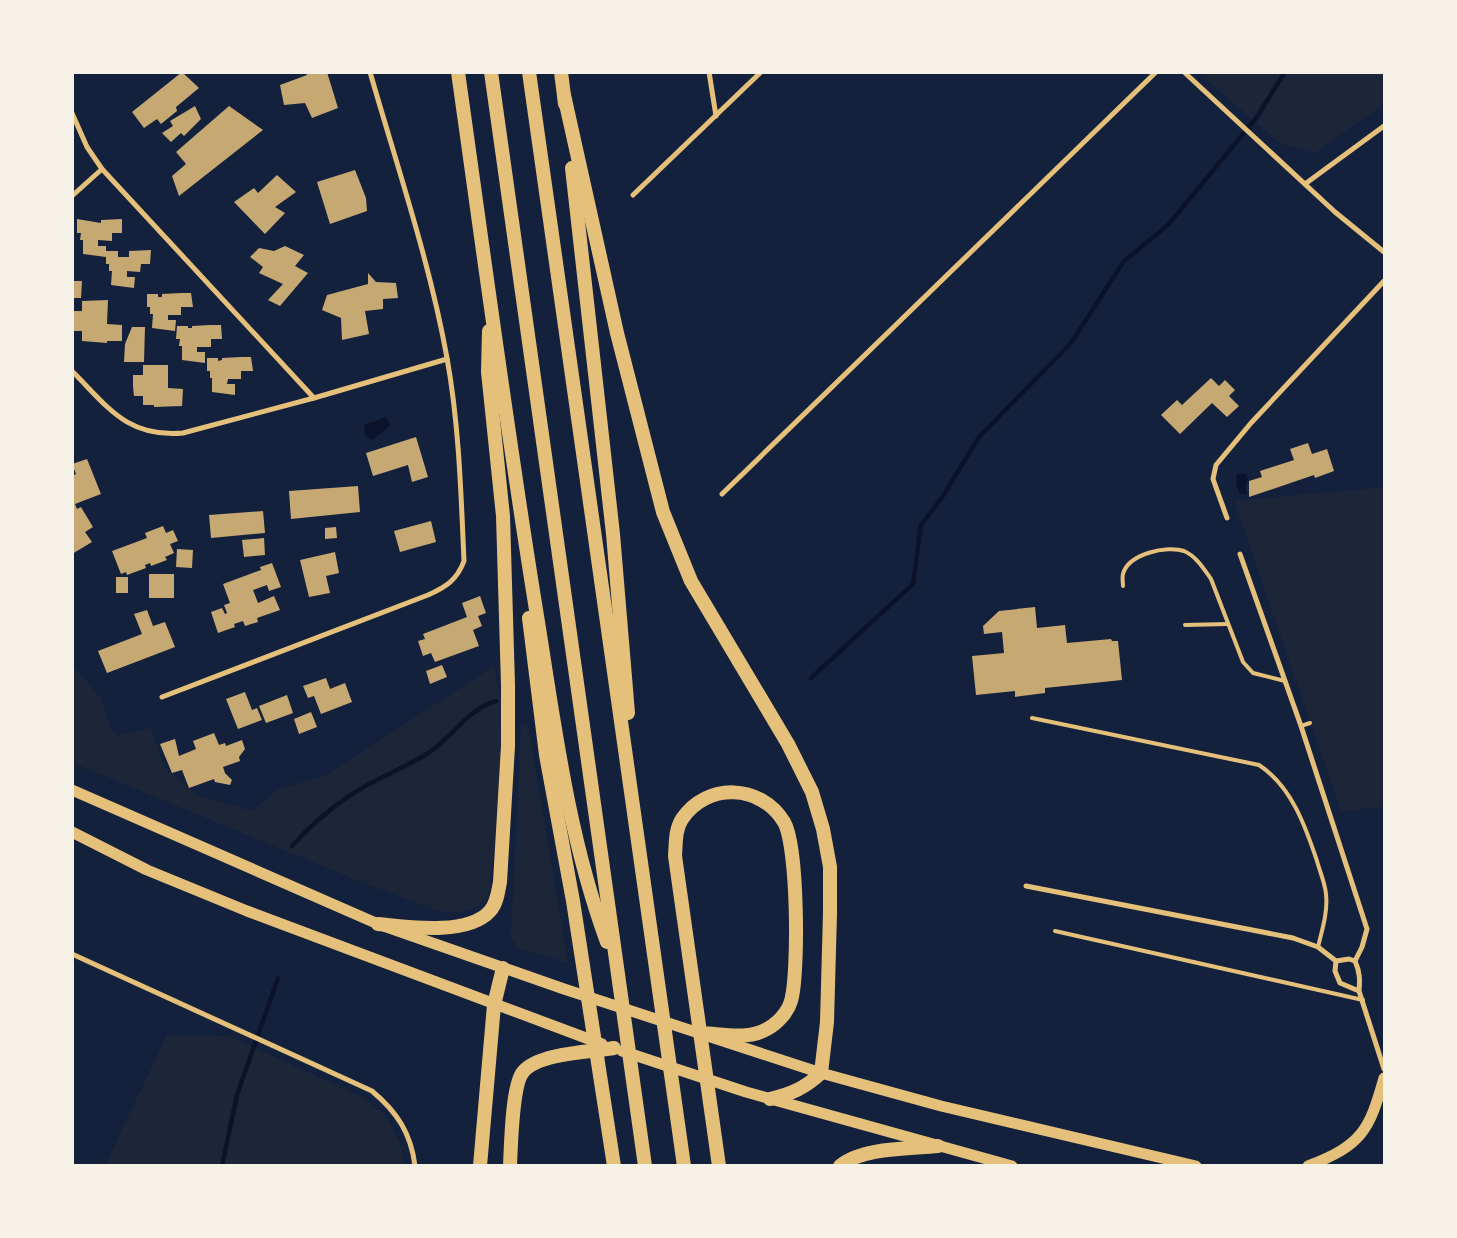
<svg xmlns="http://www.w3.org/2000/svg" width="1457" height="1238" font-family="Poppins,sans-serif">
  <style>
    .green { fill: #1d2539 }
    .water { fill: #0b132b }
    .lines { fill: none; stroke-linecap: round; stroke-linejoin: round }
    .stream { stroke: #0b132b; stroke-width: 4.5 }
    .building { fill: #c6a872 }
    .service { stroke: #e5c07b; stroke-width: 4 }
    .minor { stroke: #e5c07b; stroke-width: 5 }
    .primary { stroke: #e5c07b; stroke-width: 11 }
    .motorway { stroke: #e5c07b; stroke-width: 14 }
  </style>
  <rect width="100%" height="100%" fill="#14213d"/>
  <g class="green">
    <path d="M1207,72L1384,73V104L1315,153L1281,144L1203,77Z"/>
    <path d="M1384,487V807L1341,811L1234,501Z"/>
    <path d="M73,666L101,698L110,727L118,736L151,728L165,768L198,796L252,811L277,790L328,774L494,666C496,678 500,691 501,703C503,725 495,883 487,896C477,912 456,914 439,911L359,881L73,763Z"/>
    <path d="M528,724L568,963L522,949L517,947L511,937L521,725Z"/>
    <path d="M167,1035L229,1036L362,1097L383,1113L390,1123L400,1144L403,1165H105Z"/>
  </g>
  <g class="water">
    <path d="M386,417L391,425L372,440L365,435L364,425Z"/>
    <path d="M1237,474H1246L1248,479L1245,487L1247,494H1240L1236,485Z"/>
  </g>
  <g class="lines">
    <g class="stream">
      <path d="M811,678L913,584L921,525L943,496L979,437L1071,343L1124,261L1168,225L1257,117L1285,72"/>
      <path d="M292,846C310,826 329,809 352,794C377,778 405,768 430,752C453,736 468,709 496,701"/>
      <path d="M222,1166L237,1095L278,978"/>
    </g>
  </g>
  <g class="building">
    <path d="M182,72L199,88L176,107L177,111L161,124L157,119L144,128L132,112Z"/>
    <path d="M306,72H327L338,108L312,118L305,103L284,105L280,85L307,75Z"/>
    <path d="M195,106L201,119L184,136L181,133L171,142L162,133L173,126L170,121Z"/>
    <path d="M229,106L263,130L179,196L172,176L186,164L176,152Z"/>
    <path d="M355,170L366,198L367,211L330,224L317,182Z"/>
    <path d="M277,175L296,192L275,207L285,213L265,234L234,202L254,188L258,193Z"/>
    <path d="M77,219L101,223V220L122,219V233H112V241L98,240V246H106V251H118V257H129V251L151,250L150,264H141L140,272L127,271V277H135L134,288L111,285L112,271H109V264H106V257L83,254V240H80L81,233H77Z"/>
    <path d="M285,246L304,255L295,266L308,273L280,306L268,300L283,284L259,273L263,267L250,257L259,248L274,251Z"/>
    <path d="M368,273L376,282L396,283L398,298L383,299V309L365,311L369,334L342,340L341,318L322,310L327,295L368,284Z"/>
    <path d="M72,281H82L81,298H72Z"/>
    <path d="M181,293H191L193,307H181V315H168V320H176L175,331L152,328L153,314H150V307H147V294H158V297H162V294Z"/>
    <path d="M108,300L107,324L122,325V341H107V343L82,341V331H74L73,311H82V301Z"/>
    <path d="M210,325H221L222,339H211V347H197V352H205V363L182,360V346H179L180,339H176L177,326H188V328H192V326Z"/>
    <path d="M132,327H145L144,362H124L125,344Z"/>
    <path d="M241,357H251L253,371H241V379H228L227,384H235V395L212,392V378H210V371H207V358H218V361L222,360V358Z"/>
    <path d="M143,365H168V388L183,389L182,406L154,407V405H143V396H134L133,386V375H143Z"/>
    <path d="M1211,378L1219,386L1225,380L1235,390L1229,396L1239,406L1227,417L1212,403L1180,434L1161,415L1177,400L1182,405Z"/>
    <path d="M416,437L428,477L412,482L408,465L373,476L366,453Z"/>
    <path d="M1308,443L1312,454L1327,449L1334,471L1315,478L1314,475L1249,497V481L1262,477L1260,471L1294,460L1290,449Z"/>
    <path d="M87,459L101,494L75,504L77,509L81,507L93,527L85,532L92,542L72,554V476L76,474L72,464Z"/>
    <path d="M358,486L360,512L291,519L289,491Z"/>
    <path d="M263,511L265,533L211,538L209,515Z"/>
    <path d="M431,521L436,542L400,552L394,531Z"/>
    <path d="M163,526L166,533L173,530L178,541L170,544L174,553L165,557L167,560L151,566L150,563L145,565L146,568L127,575L126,572L121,574L112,551L147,538L145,533Z"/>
    <path d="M336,527L337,538L325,539V528Z"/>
    <path d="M264,538L265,555L244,557L242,540Z"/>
    <path d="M177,549L193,550L192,568L176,567Z"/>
    <path d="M335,552L339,573L326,576L330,593L309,597L300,560Z"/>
    <path d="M272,563L281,587L269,591L267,585L253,590L258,603L274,596L280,610L257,618L258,622L245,626L243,621L234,624L235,627L218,633L211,612L222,608L225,614L227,613L224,605L230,603L223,584L261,570L260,567Z"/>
    <rect x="149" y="574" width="25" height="24"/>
    <rect x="116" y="577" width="12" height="16"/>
    <path d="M480,596L486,613L478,616L482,626L473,630L479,646L435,662L431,653L423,656L418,641L425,639L423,634L467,617L462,603Z"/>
    <path d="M1035,607L1037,628L1065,625L1067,643L1111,639L1112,641H1118L1122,680L1045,688V693L1015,697V691L976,695L972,656L1004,653L1002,632L984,634L983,626L999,611Z"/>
    <path d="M147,610L153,626L165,622L175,647L107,673L98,651L142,634L134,614Z"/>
    <path d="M442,665L447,677L430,684L426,671Z"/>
    <path d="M326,678L330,689L345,683L352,702L321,714L314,696L308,698L303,686Z"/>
    <path d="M245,692L252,710L257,708L262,720L238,729L226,699Z"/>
    <path d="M287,695L293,713L266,723L259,706Z"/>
    <path d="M311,712L317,727L299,734L294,719Z"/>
    <path d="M214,733L219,745L225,743L226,746L242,740L245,749L239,757L240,761L223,767L225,773L232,780L230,785L215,782L214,779L189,788L182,770L172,773L160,744L175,739L179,756L196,749L193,741Z"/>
  </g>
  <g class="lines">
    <g class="service">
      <path d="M1123,586C1123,582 1122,578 1123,574C1128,554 1167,545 1184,551C1196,556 1204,569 1211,579L1243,662L1253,673L1285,681"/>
      <path d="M1185,625L1228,624"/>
      <path d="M1032,718L1259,765C1291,786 1305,825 1317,861C1320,872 1325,883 1326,894C1328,912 1322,930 1318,947"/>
      <path d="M1301,726L1310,723"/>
      <path d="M1055,931L1363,1000"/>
    </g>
    <g class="minor">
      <path d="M709,72L716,116"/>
      <path d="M1184,72L1335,212L1384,252"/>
      <path d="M72,113L87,147L102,169L314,398"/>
      <path d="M1305,184L1384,126"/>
      <path d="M633,195L761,72"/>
      <path d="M72,196L102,169"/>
      <path d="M72,371C108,407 127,438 183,433L314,398L447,359"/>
      <path d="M722,494L1156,72"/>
      <path d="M1227,518L1213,479L1216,465L1251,423L1384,281"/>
      <path d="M1240,554L1301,726L1367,929L1362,947L1355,961"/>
      <path d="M162,697L428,595C446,587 457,580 464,561C461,493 459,424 447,358C430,263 397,166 370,72"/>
      <path d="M1026,886L1293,938L1318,947L1336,961"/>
      <path d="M72,954L372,1091C397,1112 411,1133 415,1166"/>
      <path d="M1359,991L1340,983L1335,971L1336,961L1349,959L1355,961C1360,972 1360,980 1359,991L1384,1069"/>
    </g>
    <g class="primary">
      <path d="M72,790L378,924L564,989L821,1073L941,1106L1196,1166"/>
      <path d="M72,832L147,870L247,911L602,1044"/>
      <path d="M622,1051L746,1092L1012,1166"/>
      <path d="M1308,1166C1362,1145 1369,1131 1384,1078"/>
    </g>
    <g class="motorway">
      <path d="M458,72C484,256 508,439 538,622C555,729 569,839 607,942"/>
      <path d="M491,72L645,1166"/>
      <path d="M529,72L684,1166"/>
      <path d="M561,72L565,104"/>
      <path d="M564,95L617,333L663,512L691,581L788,744L812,792L823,829L830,867V913L827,1022L821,1073C805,1088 791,1094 770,1099"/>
      <path d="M572,168L613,534L628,713"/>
      <path d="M529,618L546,755L573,901L614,1166"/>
      <path d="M378,924C407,927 468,936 490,911C497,903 498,892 500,882L508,746V685L503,516L488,372L489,331"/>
      <path d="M703,1033C723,1034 748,1040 767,1029C777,1024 788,1012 791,1001C799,973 798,846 784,822C761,784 707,782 682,819C675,830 676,843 675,856L719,1166"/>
      <path d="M480,1166L494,1005L503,968"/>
      <path d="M510,1166C511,1146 512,1085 523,1072C538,1053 591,1052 614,1048"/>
      <path d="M840,1166C862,1147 910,1149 938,1146"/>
    </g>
  </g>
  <rect width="1457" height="1238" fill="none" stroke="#f6f1e7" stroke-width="148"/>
</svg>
